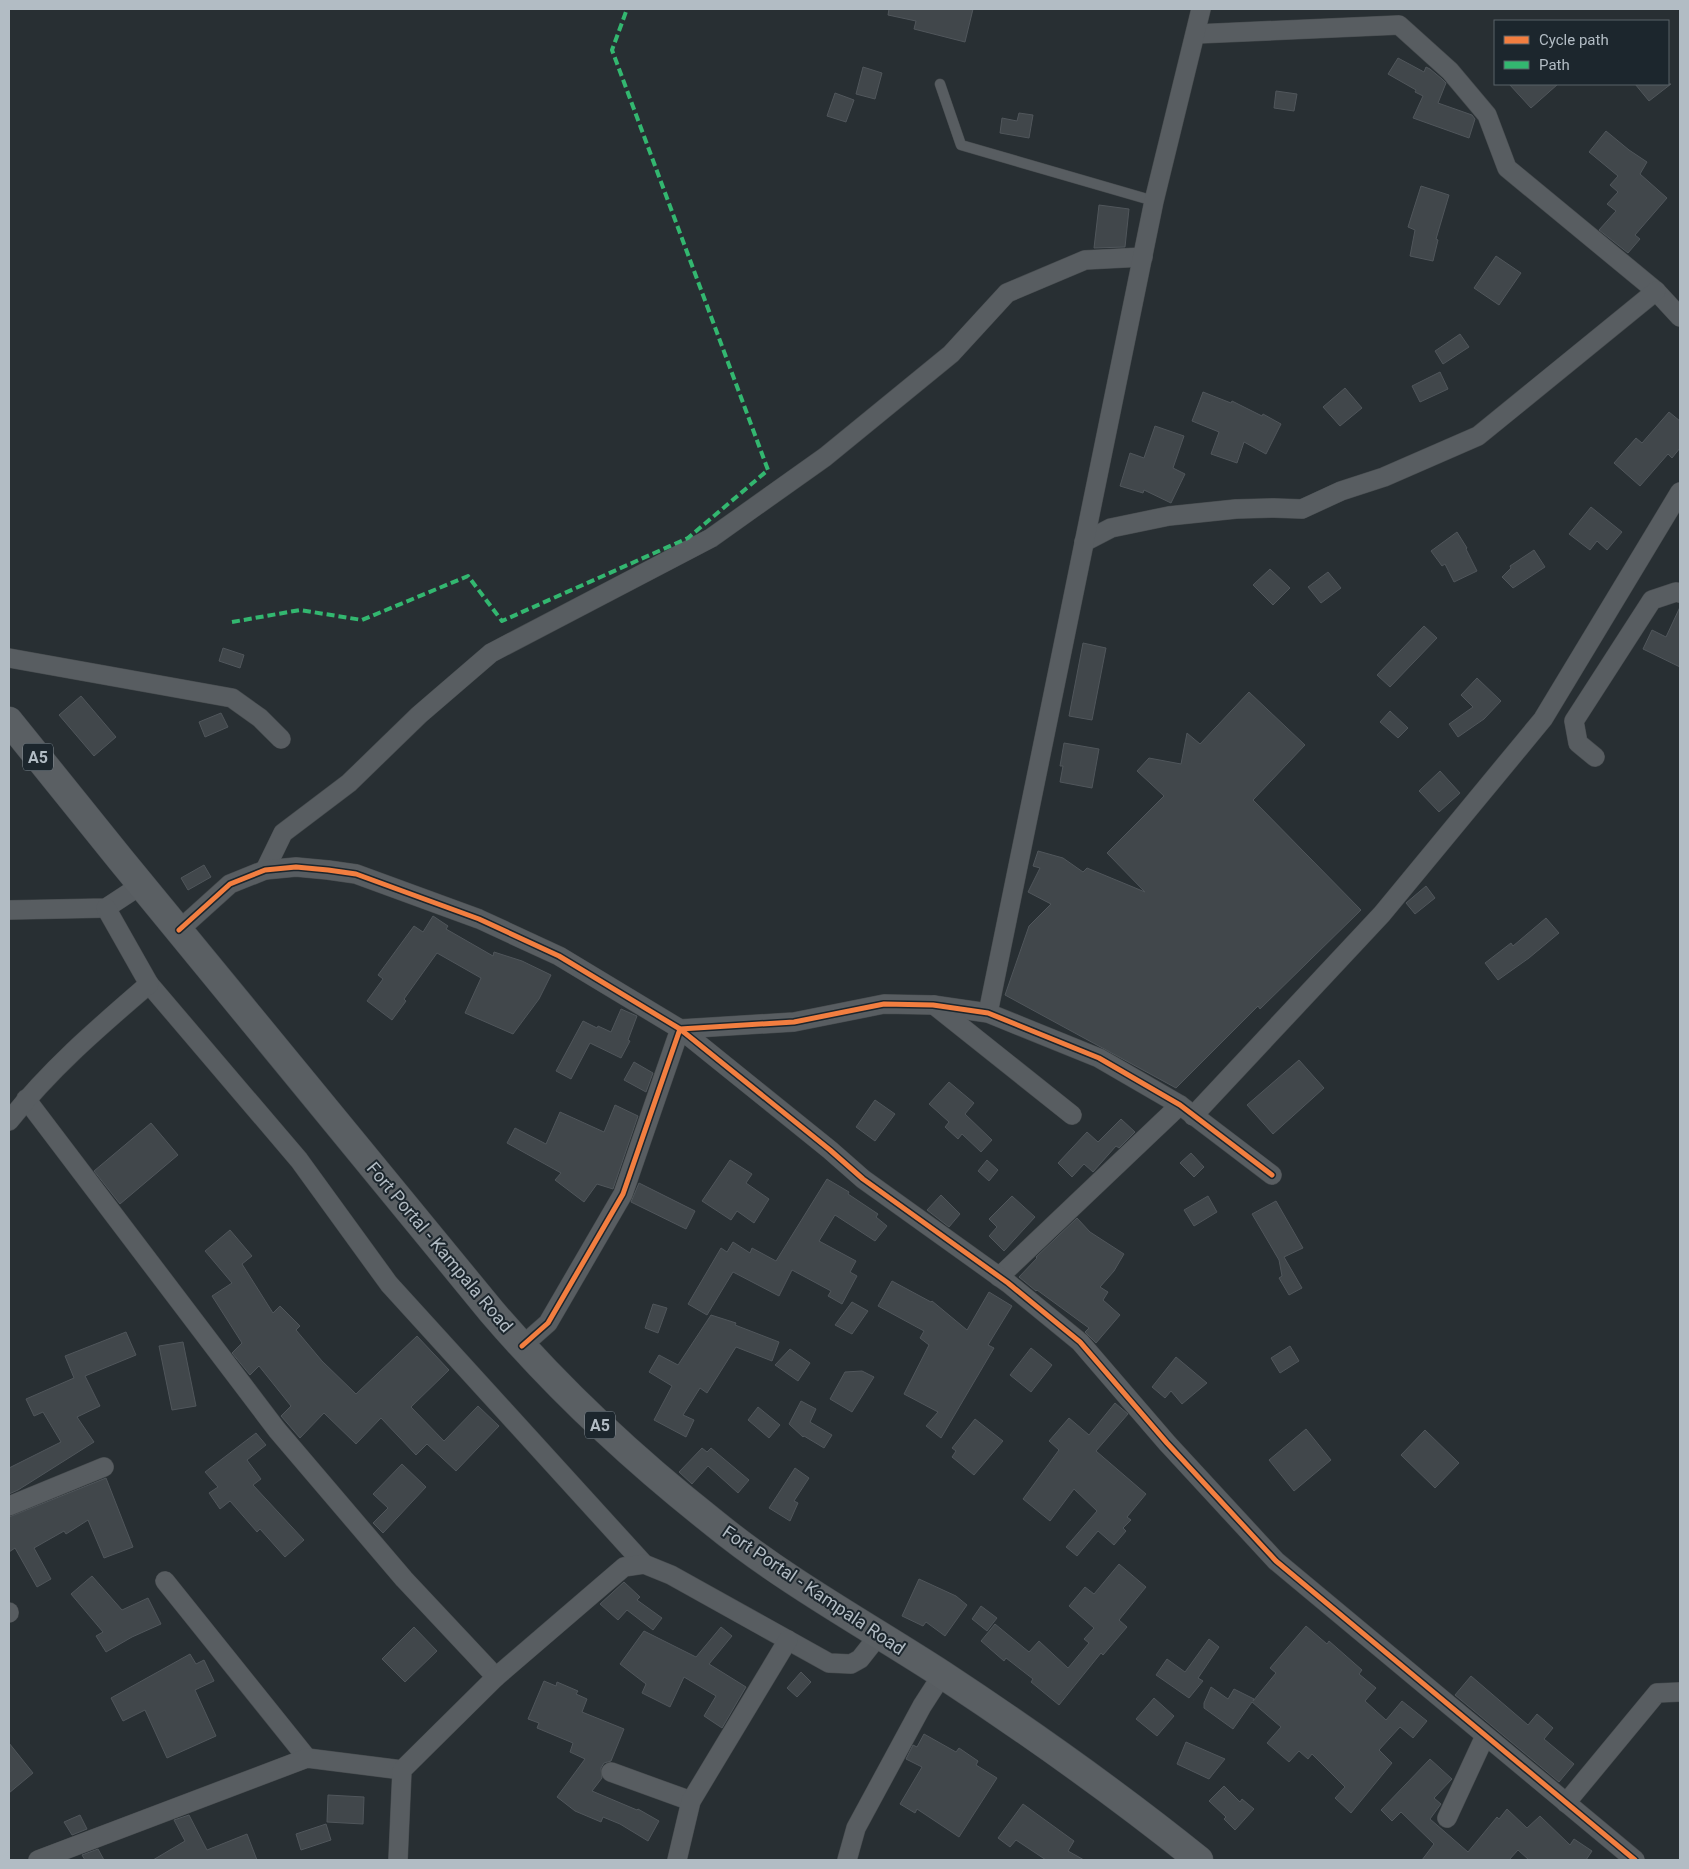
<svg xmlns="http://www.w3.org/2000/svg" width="1689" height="1869" font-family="Roboto,sans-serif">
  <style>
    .building { fill: #41474b; stroke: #50565b }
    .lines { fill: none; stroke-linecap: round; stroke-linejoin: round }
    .lane-casing { stroke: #464b4e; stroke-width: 11 }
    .street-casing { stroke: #464b4e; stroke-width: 20 }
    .primary-casing { stroke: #464c50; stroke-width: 29 }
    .lane { stroke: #585d61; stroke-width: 10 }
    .street { stroke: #585d61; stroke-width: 19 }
    .primary { stroke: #5a5f63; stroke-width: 28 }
    .quiet { stroke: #33b770; stroke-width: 4; stroke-dasharray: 8 4; stroke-linecap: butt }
    .cycleway-casing { stroke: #1c262d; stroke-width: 8 }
    .cycleway { stroke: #f27e40; stroke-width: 5 }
    .labels { text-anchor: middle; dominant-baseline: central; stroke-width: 4; stroke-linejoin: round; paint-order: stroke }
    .shield { fill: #1c262d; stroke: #858f97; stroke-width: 1 }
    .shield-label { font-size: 16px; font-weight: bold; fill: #b2bcc4 }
    .street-label { font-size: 18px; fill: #b2bcc4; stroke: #1c262d }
  </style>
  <rect width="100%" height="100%" fill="#282f33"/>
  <g class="building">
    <path d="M889,9H973L965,42L914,29L916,21L888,15Z"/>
    <path d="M1398,58L1424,72L1426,67L1430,69L1442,79L1446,83L1438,103L1472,115L1475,119L1469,138L1413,118L1423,96L1415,92L1416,90L1388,74Z"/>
    <path d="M863,67L882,73L875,99L856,94Z"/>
    <path d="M1509,84H1558L1531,108Z"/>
    <path d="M1635,84H1671L1649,101Z"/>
    <path d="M1276,91L1297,94L1294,111L1274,108Z"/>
    <path d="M835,93L854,100L846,122L827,116Z"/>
    <path d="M1019,113L1033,115L1029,138L1000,133L1002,118L1017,121Z"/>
    <path d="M1606,131L1629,150L1647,162L1640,174L1667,198L1635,235L1640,239L1628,253L1599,230L1616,211L1607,204L1618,192L1610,185L1618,176L1589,152Z"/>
    <path d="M1421,186L1449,195L1436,239L1438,240L1433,261L1410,256L1415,230L1408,227Z"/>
    <path d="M1099,205L1129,209L1125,247L1094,248Z"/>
    <path d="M1496,256L1521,273L1499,305L1474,288Z"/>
    <path d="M1460,334L1469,347L1443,364L1435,351Z"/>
    <path d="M1440,372L1448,389L1420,402L1412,386Z"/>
    <path d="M1345,388L1362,408L1340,426L1323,407Z"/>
    <path d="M1203,392L1231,403L1232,401L1262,416L1263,414L1281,424L1266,454L1244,442L1237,463L1211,454L1219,432L1192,421Z"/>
    <path d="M1669,412L1680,421V448L1672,458L1668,454L1640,486L1614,463L1636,438L1642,443Z"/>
    <path d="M1155,426L1184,436L1173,468L1185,474L1171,503L1144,490L1143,493L1120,486L1130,453L1144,458Z"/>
    <path d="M1591,507L1622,532L1607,550L1597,541L1590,550L1569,534Z"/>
    <path d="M1457,532L1467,548L1466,549L1477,571L1454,582L1445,564L1442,566L1431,551Z"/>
    <path d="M1534,550L1545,567L1513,588L1502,577L1511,568L1510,566Z"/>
    <path d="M1270,569L1290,588L1273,605L1253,585Z"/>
    <path d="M1328,572L1341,588L1321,603L1308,587Z"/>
    <path d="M1680,607V667L1643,649L1652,630L1666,637Z"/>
    <path d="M1424,626L1437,638L1390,687L1377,675Z"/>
    <path d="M1083,643L1106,648L1092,720L1069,716Z"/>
    <path d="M223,648L244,655L240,668L219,661Z"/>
    <path d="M1477,678L1501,701L1484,719L1458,737L1449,724L1473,707L1461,695Z"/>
    <path d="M1249,692L1305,745L1253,800L1361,910L1260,1009L1258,1006L1176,1088L1005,995L1029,926L1051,904L1028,892L1040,868L1033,866L1038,851L1063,858L1083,872L1087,868L1145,892L1107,853L1164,796L1137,771L1149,758L1181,764L1187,733L1200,744Z"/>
    <path d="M81,696L116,737L94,756L59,715Z"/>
    <path d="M1390,711L1408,728L1398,738L1380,722Z"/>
    <path d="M221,713L228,727L205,737L199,722Z"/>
    <path d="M1064,743L1099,749L1092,788L1060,782L1063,766H1060Z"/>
    <path d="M1440,771L1460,793L1439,812L1419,791Z"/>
    <path d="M204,865L211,877L188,890L181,878Z"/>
    <path d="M1426,886L1435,898L1415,914L1406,903Z"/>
    <path d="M433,916L448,926L446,929L493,956L494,952L522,961L551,975L539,999L513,1034L465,1013L481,978L437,953L404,999L406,1001L392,1020L367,1001L383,979L378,975L414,926L423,932Z"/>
    <path d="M1546,918L1559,933L1529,958L1498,980L1485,963L1511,943L1513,946Z"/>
    <path d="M621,1009L637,1016L628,1040L630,1041L621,1058L590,1043L571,1079L556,1071L583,1021L597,1028L598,1026L611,1032Z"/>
    <path d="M1299,1060L1324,1088L1273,1134L1247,1105Z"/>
    <path d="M634,1062L653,1073L646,1092L624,1080Z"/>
    <path d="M949,1082L974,1103L965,1114L992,1140L981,1152L962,1134L958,1139L945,1127L949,1122L929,1104Z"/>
    <path d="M875,1100L895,1114L875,1141L856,1127Z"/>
    <path d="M615,1105L638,1116L613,1189L597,1184L584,1202L555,1180L561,1173L507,1143L515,1128L546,1144L560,1112L604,1132Z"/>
    <path d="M1121,1119L1135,1132L1119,1148L1116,1146L1093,1172L1084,1164L1072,1177L1058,1163L1087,1132L1098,1142Z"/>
    <path d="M151,1123L178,1155L120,1204L94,1171Z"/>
    <path d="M1191,1153L1204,1167L1194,1177L1180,1163Z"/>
    <path d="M730,1160L752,1174L746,1183L769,1199L754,1223L737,1211L731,1220L702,1201Z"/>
    <path d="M987,1160L998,1170L989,1181L978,1171Z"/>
    <path d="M827,1179L849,1192L848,1194L878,1214L876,1217L887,1226L875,1241L835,1215L819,1241L856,1261L850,1272L857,1276L842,1304L828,1296L831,1291L792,1270L779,1296L733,1272L707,1315L688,1304L721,1248L727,1252L733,1242L750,1253L752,1248L776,1261Z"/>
    <path d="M639,1183L695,1211L686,1229L631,1202Z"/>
    <path d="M941,1195L960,1214L949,1227L927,1210Z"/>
    <path d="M1012,1196L1035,1217L1004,1251L989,1236L997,1227L989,1219Z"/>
    <path d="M1208,1196L1217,1212L1194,1226L1184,1210Z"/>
    <path d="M1276,1201L1303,1248L1284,1257L1302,1288L1289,1295L1279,1278L1282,1276L1279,1260L1252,1214Z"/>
    <path d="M1077,1218L1090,1232L1124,1254L1114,1271L1100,1287L1108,1292L1103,1300L1120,1315L1096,1343L1085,1332L1089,1328L1037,1290L1036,1291L1019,1277L1037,1258L1036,1257Z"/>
    <path d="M230,1230L252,1256L242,1264L273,1313L280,1306L300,1326L296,1330L322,1361L356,1394L417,1336L449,1370L411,1407L444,1441L478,1406L499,1426L456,1471L427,1444L416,1455L381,1418L356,1444L324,1413L300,1438L281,1416L291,1406L259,1366L250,1375L232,1353L242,1343L212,1296L232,1283L205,1251Z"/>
    <path d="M892,1281L931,1302L932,1301L967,1330L989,1292L1012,1306L988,1345L994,1348L941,1438L926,1426L938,1412L904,1394L929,1345L920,1338L924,1331L878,1306Z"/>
    <path d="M852,1302L868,1311L852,1334L835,1325Z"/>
    <path d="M653,1304L667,1308L658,1333L645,1328Z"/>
    <path d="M711,1315L736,1323L735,1325L779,1342L772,1361L736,1347L707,1393L700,1388L683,1415L694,1420L686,1437L654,1420L672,1386L649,1372L659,1355L678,1365Z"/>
    <path d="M126,1332L136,1355L85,1376L100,1406L77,1417L94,1442L18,1490L9,1494V1468L61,1442L43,1412L34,1416L26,1399L74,1378L65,1356Z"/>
    <path d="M183,1342L196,1406L172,1410L159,1346Z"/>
    <path d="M1290,1346L1299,1361L1280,1373L1271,1358Z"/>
    <path d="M1031,1348L1052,1365L1031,1392L1010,1375Z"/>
    <path d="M790,1349L810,1363L798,1381L775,1365Z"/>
    <path d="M1176,1357L1207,1383L1182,1404L1171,1391L1165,1398L1152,1387Z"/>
    <path d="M862,1371L874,1377L852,1412L830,1399L845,1372Z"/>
    <path d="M801,1401L816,1409L810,1422L832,1435L824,1448L804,1436L803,1437L789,1424Z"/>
    <path d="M1115,1403L1128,1414L1096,1451L1146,1494L1127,1517L1131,1520L1123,1528L1126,1531L1114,1545L1098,1531L1077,1556L1066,1547L1097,1511L1074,1489L1050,1521L1023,1499L1059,1450L1049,1441L1069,1418L1089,1435Z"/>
    <path d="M758,1407L780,1425L769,1438L748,1420Z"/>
    <path d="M975,1419L1003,1441L974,1475L952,1457L956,1451L952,1448Z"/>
    <path d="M1306,1429L1331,1460L1294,1491L1269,1460Z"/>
    <path d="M1425,1430L1459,1463L1435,1488L1401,1455Z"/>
    <path d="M256,1433L266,1445L247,1460L261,1479L253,1485L304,1540L285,1557L260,1529L257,1532L230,1501L220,1509L209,1493L218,1487L205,1472Z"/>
    <path d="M702,1448L707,1452L711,1448L749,1480L738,1493L708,1466L692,1484L679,1472Z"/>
    <path d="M402,1464L426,1487L383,1533L373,1523L388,1508L373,1494Z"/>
    <path d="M795,1468L809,1478L794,1501L798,1503L790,1521L769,1508Z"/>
    <path d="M106,1478L133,1547L104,1558L88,1520L66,1534L64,1531L34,1548L51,1579L37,1587L15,1548L9,1552V1517Z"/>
    <path d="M1119,1564L1146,1587L1119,1620L1127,1627L1103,1655L1101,1653L1059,1705L1031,1682L1033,1679L1006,1658L1004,1661L981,1641L995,1624L1029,1652L1039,1641L1068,1668L1089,1643L1084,1639L1094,1628L1069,1606L1085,1587L1094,1594Z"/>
    <path d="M92,1576L122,1610L148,1598L161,1624L132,1637L106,1652L96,1636L103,1632L71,1594Z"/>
    <path d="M919,1579L956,1596L967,1605L945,1636L926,1622L923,1626L902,1616Z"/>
    <path d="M624,1582L640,1597L637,1600L662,1618L653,1630L627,1610L618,1620L600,1604Z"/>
    <path d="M981,1606L997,1618L987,1631L972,1619Z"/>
    <path d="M1306,1626L1327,1644L1329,1641L1362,1670L1359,1674L1376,1688L1365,1701L1386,1720L1402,1701L1427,1721L1413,1738L1400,1727L1379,1750L1392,1763L1351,1813L1335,1798L1345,1787L1312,1754L1308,1759L1299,1751L1289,1762L1267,1743L1281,1727L1252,1702L1233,1729L1204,1708V1703L1211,1687L1228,1699L1234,1689L1254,1699L1253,1701L1276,1673L1270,1668Z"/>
    <path d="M414,1627L437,1651L405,1682L382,1659Z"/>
    <path d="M721,1627L732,1636L709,1664L746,1687L722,1728L704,1716L716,1696L684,1677L670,1707L642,1693L646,1684L620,1664L644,1631L696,1657Z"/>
    <path d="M1209,1639L1219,1647L1198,1678L1203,1681L1189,1698L1156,1675L1167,1659L1185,1672Z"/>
    <path d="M190,1654L196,1664L204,1660L214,1681L195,1690L216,1736L167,1758L145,1710L123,1721L111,1698Z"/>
    <path d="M801,1672L811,1682L797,1697L787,1688Z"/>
    <path d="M1471,1676L1528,1725L1537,1714L1553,1728L1544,1739L1574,1764L1559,1782L1455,1695Z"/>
    <path d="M544,1681L556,1686L557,1682L578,1691L576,1694L587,1699L582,1712L624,1729L611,1761L604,1763L601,1768L602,1778L592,1791L637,1810L638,1809L659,1821L648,1841L620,1824L603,1817L601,1822L575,1811L557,1797L585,1759L570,1752L573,1743L537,1728L539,1723L528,1719Z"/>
    <path d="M1154,1698L1174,1716L1157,1736L1136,1719Z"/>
    <path d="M924,1734L956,1752L959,1748L978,1761L976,1765L997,1778L959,1837L917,1809L915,1813L900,1804L922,1767L906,1759L913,1745L917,1747Z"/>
    <path d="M1186,1742L1225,1759L1209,1779L1177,1764Z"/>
    <path d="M9,1743L33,1773L9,1793Z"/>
    <path d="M1430,1759L1452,1779L1434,1798L1441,1804L1430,1819L1468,1852L1497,1817L1499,1819L1507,1809L1527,1828L1540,1816L1570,1845L1574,1839L1592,1851L1586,1860H1529L1518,1850L1509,1860H1422L1434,1844L1401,1812L1392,1821L1381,1810Z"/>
    <path d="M1224,1786L1240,1802L1242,1799L1254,1809L1235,1830L1224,1819L1226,1817L1209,1801Z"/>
    <path d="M328,1795L364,1797L363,1824L327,1822Z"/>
    <path d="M1023,1804L1074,1841L1068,1851L1084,1860H1046L1016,1840L1010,1847L998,1838Z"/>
    <path d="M80,1815L87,1829L72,1835L64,1822Z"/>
    <path d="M189,1815L207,1850L247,1834L257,1860H153L185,1841L174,1820Z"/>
    <path d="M326,1824L331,1840L301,1850L296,1834Z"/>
    <path d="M98,1849L104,1860H85L82,1855Z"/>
  </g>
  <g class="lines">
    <g class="lane-casing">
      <path id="lane" d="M940,84L961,145L1154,201"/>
    </g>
    <g class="street-casing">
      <g id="street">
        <path d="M1196,34L1399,25L1450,71L1487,115L1507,168L1656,291L1680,317"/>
        <path d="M1084,542L1111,528L1169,516L1236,509L1274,508L1302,509L1341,491L1384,477L1478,436L1656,291"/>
        <path d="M9,658L232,698L260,718L281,739"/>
        <path d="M1595,757L1578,743L1574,721L1652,600L1676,592L1680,593"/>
        <path d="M265,870L283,833L349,783L419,715L491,653L711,538L825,457L951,354L1007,293L1085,260L1143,257"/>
        <path d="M9,910L106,908L141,885"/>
        <path d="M179,930L230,884L265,870L296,867L328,870L356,874L479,919L559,956L680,1029L794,1022L884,1004L933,1005L988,1013L1099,1058L1180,1105L1272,1175"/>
        <path d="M149,984L299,1160L389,1284L644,1564"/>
        <path d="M934,1005L1072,1115"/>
        <path d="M988,1013L1154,201L1201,9"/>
        <path d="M26,1099L277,1430L404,1579L496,1677"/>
        <path d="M1193,1116L1382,914L1543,719L1680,492"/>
        <path d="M9,1121C51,1068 98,1028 149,984L106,908"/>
        <path d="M999,1277L1180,1105"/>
        <path d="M522,1346L548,1323L623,1194L680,1029L830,1150L863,1179L1008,1283L1080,1342L1167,1443L1276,1561L1635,1860"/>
        <path d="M9,1506L104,1467"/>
        <path d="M165,1581L307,1758"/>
        <path d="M9,1612V1613"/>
        <path d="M611,1772L691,1801"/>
        <path d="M1566,1803L1657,1693L1680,1692"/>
        <path d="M1447,1818L1485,1736"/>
        <path d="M38,1860L307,1758L402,1770"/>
        <path d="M398,1860L402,1770L496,1677L624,1567L644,1564L671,1575L829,1663L851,1664L860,1659L879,1635"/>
        <path d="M677,1860L691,1801L788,1640"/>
        <path d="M847,1860L856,1828L922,1706L942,1675"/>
      </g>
    </g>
    <g class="primary-casing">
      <path id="primary" d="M9,721L121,860L492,1312C558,1389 634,1460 714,1523C785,1581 866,1625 943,1675C1031,1733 1117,1794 1199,1860"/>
    </g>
    <use href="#lane" class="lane"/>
    <use href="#street" class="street"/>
    <use href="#primary" class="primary"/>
    <path class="quiet" d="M232,622L300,610L362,620L468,576L502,621L688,538L768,470L612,50L627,9"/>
    <g class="cycleway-casing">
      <g id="cycleway">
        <path d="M179,930L230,884L265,870L296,867L328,870L356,874L479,919L559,956L680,1029L794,1022L884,1004L933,1005L988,1013L1099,1058L1180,1105L1272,1175"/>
        <path d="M522,1346L548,1323L623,1194L680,1029L830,1150L863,1179L1008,1283L1080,1342L1167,1443L1276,1561L1635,1860"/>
      </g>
    </g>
    <use href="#cycleway" class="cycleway"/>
  </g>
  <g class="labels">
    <g class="shield">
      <rect x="23" y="743.5" width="30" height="27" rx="4"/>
      <rect x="585" y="1411.5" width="30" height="27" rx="4"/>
    </g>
    <g class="shield-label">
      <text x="38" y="757">A5</text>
      <text x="600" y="1425">A5</text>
    </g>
    <g class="street-label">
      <text transform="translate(440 1247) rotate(50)">Fort Portal - Kampala Road</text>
      <text transform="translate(814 1590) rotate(34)">Fort Portal - Kampala Road</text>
    </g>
  </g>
  <rect width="1689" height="1869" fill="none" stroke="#b2bcc4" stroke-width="20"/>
  <rect x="1494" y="20" width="175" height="65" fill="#1c262d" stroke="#586269"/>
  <rect x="1504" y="36" width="25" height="8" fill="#f27e40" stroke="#586269"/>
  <text x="1539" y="45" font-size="15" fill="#b2bcc4">Cycle path</text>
  <rect x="1504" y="61" width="25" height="8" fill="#33b770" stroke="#586269"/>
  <text x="1539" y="70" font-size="15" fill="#b2bcc4">Path</text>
</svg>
